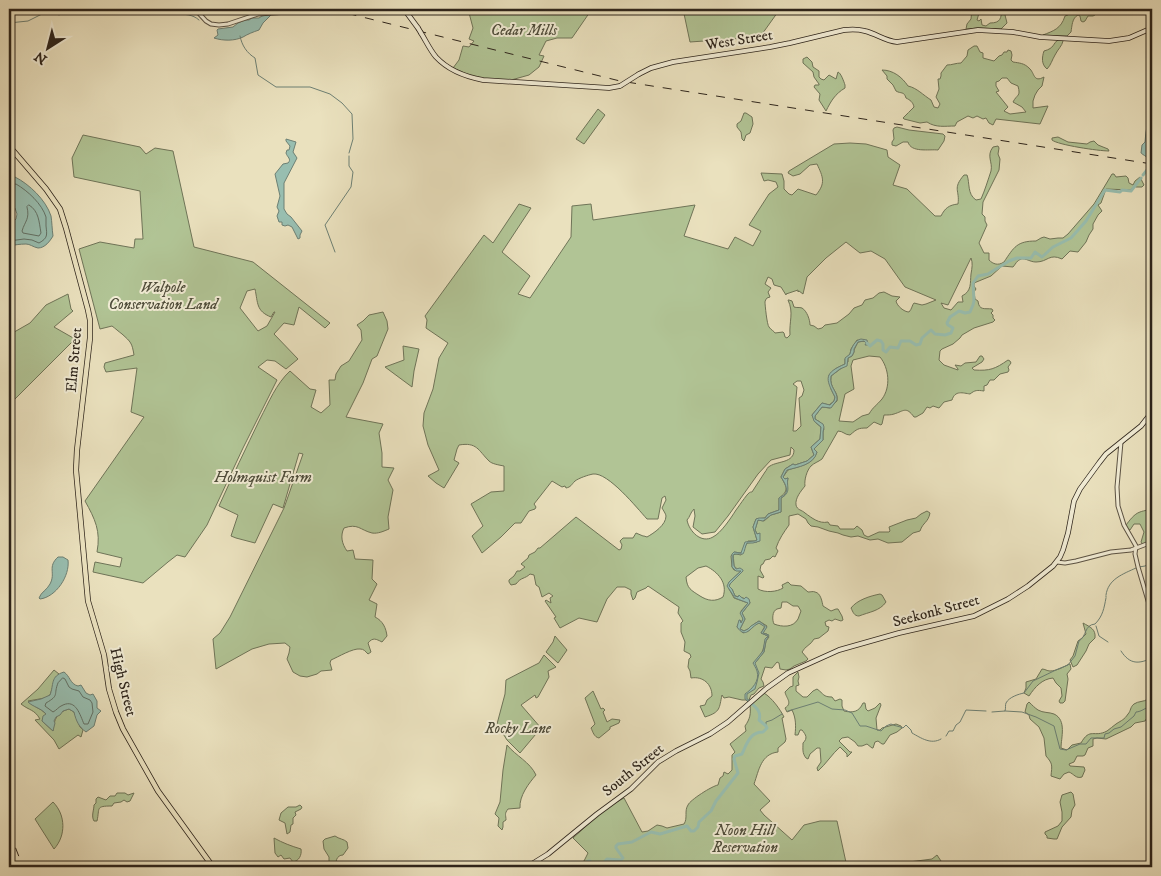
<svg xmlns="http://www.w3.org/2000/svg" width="1161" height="876" font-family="'IM FELL DW Pica',serif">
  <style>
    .green { fill: #b1c495; stroke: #6f7458; fill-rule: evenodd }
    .water { fill: #98beb0; stroke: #6d8074 }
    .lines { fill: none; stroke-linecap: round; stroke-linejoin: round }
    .shore { stroke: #627166; stroke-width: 1 }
    .stream { stroke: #6d8074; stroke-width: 1 }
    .river { stroke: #98beb0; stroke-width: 3 }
    .tertiary-casing { stroke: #5c5344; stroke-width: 5 }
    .secondary-casing { stroke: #2d241b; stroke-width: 5.5 }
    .primary-casing { stroke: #2d241b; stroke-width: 6 }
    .tertiary { stroke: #f1ecd5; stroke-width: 3 }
    .secondary { stroke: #f1ecd5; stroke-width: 4 }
    .primary { stroke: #eae1be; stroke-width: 4.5 }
    .rail { stroke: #2d241b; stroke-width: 1; stroke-dasharray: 9 9; stroke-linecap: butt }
    .secondary-bridge-casing { stroke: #2d241b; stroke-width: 5.5; stroke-linecap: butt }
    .secondary-bridge { stroke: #f1ecd5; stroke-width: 4 }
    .labels { text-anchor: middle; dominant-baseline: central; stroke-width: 4; stroke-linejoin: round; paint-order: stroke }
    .park-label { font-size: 15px; font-style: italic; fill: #4e4c3a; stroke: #f1ecd5 }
    .street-label { font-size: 15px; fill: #2d241b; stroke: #f1ecd5 }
  </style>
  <rect width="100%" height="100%" fill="#eae1be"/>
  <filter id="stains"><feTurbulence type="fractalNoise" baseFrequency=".004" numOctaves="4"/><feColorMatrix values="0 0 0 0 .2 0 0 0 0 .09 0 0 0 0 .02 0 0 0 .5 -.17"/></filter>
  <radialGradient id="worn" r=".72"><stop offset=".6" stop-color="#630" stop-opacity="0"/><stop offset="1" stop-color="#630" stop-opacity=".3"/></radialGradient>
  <g class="green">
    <path d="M468,9H592L572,38H557L546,41L539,55L544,56L539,67L529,75L504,82L471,76L453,68L459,60L463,46L469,47L474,41L469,39L473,28Z"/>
    <path d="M683,9H780L760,37L690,42Z"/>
    <path d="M972,9H982L979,13L977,20L979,21L981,19L982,25L986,26L990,23C1001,23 1001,18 1002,9H1007L1005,15L1007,23L1001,29L978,28L966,29L967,24L971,19Z"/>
    <path d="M1072,9H1096L1095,15L1093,16H1088L1085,21L1083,22L1081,21L1080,16L1078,15C1072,18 1072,26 1071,32L1067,36H1046L1043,35C1053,31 1061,29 1065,16L1068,15Z"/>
    <path d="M1059,39L1063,41C1062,46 1058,49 1055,55C1052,60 1051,65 1047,69C1041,64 1042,57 1044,51C1055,48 1052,44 1059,39Z"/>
    <path d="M974,46H977L980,52L983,53V58L994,61L999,56L1002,55L1004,52H1007L1008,50L1011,51L1012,55L1011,60L1013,62C1019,63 1024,63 1029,68C1035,73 1033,83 1044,77L1042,86L1038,90L1035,95L1033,101V108L1048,106L1040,124L996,119L993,125L989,123L986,118L983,119L977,116L973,118L968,116L957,122L955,126C945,126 936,128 927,122L920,123L904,119L903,118C907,114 910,111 914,107C913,102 910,100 906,98C904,91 901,94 896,91L893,85L887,79V76L882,70C893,70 902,77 908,86C917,88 923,95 931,100L934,107L938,108L940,104L936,97L939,89L938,79H940L941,76V73L947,65C952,65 956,63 961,63L967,56L968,50ZM1002,78H1007L1011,83L1018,86C1021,97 1017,94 1013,102L1022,107L1026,112L1010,114L1004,111L1008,107L996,92L999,91L996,86V82L999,81Z"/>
    <path d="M807,57L812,62L813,67L819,71V77L821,79L824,80L829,75L836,79L838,72C841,73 844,82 845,85V88C835,94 831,101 826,111L819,100L820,94L814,87L815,85H819V84L814,77L813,72L803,63V59Z"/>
    <path d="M598,109L605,115L584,144L576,139Z"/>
    <path d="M744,113H746L752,117L753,124L750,133L746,135L744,141L742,139L741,132L737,127V124L741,121Z"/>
    <path d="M897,127L909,130L943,134L945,136L944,141L938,150C929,149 911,153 908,142H903L896,146L892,145V142L894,139L893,130L894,128Z"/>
    <path d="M83,135L140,147L146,154L155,148L173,151L194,247L253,262L330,323L325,328L299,307L294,325L284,323L274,334L298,359L286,369L275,361L267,360L258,367L277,380L243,448L207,525L185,557L177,555L168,562L143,583L93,572L95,562L120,567L122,558L97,552C101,531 95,519 85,501L144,417L131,412L137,368L106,372L104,367L105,363L134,355C132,343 131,342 122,334C118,331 116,329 112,326L100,329L79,249L100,242L134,248L135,239H143L140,191L74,177L72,158ZM255,289C258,303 256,311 271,317L274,312H275L267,326L258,331L240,308L247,291Z"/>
    <path d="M1058,137L1068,142L1087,144L1090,142L1094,141L1098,145L1108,149L1109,151C1099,151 1058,145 1052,140V138Z"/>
    <path d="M850,143L866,144L887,150L888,157L900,165L893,185L907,189L935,216H941C945,208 949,205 958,204C960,190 952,189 964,175H967C970,183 967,194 976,200L981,199C985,190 988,180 991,171C993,162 986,156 993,147L998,146L999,148L998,154L1000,159L999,170L983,202L982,214L985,217V221L987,225L979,243L984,253H989V260C993,264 998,266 1004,262C1014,247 1017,241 1036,241L1041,238L1044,237L1050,239L1058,238H1063L1068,234L1094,204L1112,174H1114L1116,177L1126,176L1128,178L1129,183L1133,185L1135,181L1140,177L1144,185L1142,187H1136L1134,186L1130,190L1106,189L1101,203L1098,205L1102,211L1098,215L1093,224V229L1089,235L1086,242L1078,252L1070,251L1062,259C1049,253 1048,262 1036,262C1030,262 1026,258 1021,259C1017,260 1015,265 1013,267L1002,266L991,276L974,283V286L976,289L974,292L975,299L978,301C979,311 985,308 992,309L993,311L991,313L993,315V318L995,320L993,322L974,328L962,335L960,338L953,344L942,349L940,351L939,360L944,365L958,370V369L955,365L961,366L965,363L976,362L980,356H982L984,359L982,362L972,368L974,370C990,371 995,369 1008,360L1010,361L1011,363L1008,367L1009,370L1008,372L1000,374L994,380H990L987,385L984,386V391C977,390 975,390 970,394C963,393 955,390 952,400L944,402L939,408L933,406L930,408L927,407L923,413L916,417H914C906,406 904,411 894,414C891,415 888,415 884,415L882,424L881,425L874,422L867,428C858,428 857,429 850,435C845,435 843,431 838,431L822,459C818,462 814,463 811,466C807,470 804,480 805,486C801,491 795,498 796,505C797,510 802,510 805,513C812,518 819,524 828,522L830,525L838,526L840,529H854L857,526L862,530L864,535L868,537L879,532H889L890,531L889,527L907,520L916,518L921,514L927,511L930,513C928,523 923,522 920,531L913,533L902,542L888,543L878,539L870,540L858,536L851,537L843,535L838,533L829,531L818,527L811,526L808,523L806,519L798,514L789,516V525C784,532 779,539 776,548L778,551L775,557L773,556L770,559L765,560L763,564L761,565L760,570L764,577L763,578L758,576V589C765,593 777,592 783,588L782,585L788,582L791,585L801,586L808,592C811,592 813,591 815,592C821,593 822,602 823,606L831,611L836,609H838L842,616L843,620L841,621L835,619L832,621L829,620L825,622L826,626L829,627L828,631L819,638L814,639C811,645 805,646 802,652L808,659L806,661L794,666L790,669L786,670L780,669L779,663L777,662L772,668L765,667L761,679L763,682L764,686L759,688L754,694L751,695L748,702L746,700H742L729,697L724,698L722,695C719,708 721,712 705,717L700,706L705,705L707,700L712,696C712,684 703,676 691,678L690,671L688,667L689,659L691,657L690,654L684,651L685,642L681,632V623L683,621L678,613L679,607L651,588L648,586L646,588L637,592L635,598L633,600L631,594V590L625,587H617L607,599L597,622L579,618L560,628L554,618L556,617L545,601L546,600L551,603L550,598L553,596L549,593L542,597L539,587L536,585L534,575L530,574C525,579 521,577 516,584L511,585L509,582V580L514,576L517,571H520L525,567L521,564L528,558L529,555L535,552L538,548H540L576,517L619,550L621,549L622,545L620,541L623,538H633L636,533L643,536H644L647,537C654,533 666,525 666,516C666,514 663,510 662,508L666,500L665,496L662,498L658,519H647C637,508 608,472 593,474C588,475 579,478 575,481C571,485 571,487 566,488L565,486L562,487L552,481L534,504L536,507L535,509L529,511L521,523H515L501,537L482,553L472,536L483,526L471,504L491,492L504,491V466C499,465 492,464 489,461C478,450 477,442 459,445L457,449L454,460L459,463L444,488L436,483L428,476L439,470L428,445L423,426L424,413L433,389L439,358L448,343L426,328L427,320L425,316L484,235L493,243L519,204L531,208L502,252L530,276L518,294L530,298L571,237L572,206L591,204L593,220L695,205L684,236L728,249L735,237L753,246L761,231L749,225L769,194L778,187L776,182L768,180L764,181L761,173L782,174L784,181V189L789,194L792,195L798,189L816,195C826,183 823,177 817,164L810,165L800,174L793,176L788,173L789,171L834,144ZM846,242L860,253L871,251L885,259L905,287L936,300L926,304L922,305L914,303C912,305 912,309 909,312C904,312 897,306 896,301L900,297L892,296L884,292L879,293L873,298L865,300L862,305L854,308L849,314L837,323L825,325L822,328L818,329L814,326L810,325C810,320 807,311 802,308C799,307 797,308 794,307L792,301L789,300H788C794,313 789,321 790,335L787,338L785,337L784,333L783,332L775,333C774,331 771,330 769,327C767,325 765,305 765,302C765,301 766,299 767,298L770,297L768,292L771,288L765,284L768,277L772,279L774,285L781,287L786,295V294L798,290V292L799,291L803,294L807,277L826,258ZM971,258C973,263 972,268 971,274C970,283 972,291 962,296L963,302H958L951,310L944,308L941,303L948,305ZM857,340L868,342L866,345V343L864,341L858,342L854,350V352L852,356L848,358V362L843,367L831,376C829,389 839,391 837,401L830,408L822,407L815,416V419L820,422L824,429L823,432V440L814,449L817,452C813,465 799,466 788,470L783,477L785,479L788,478C786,486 790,494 781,498V512L771,515L764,521L758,520L755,530L758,535L757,542L747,543L741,555L736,554L733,555C735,566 731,567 743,571L730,584L729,586L732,589L735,596L740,597L749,600L750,603L742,613L745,619L740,629L744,631C750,629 753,624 759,621L767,626L763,633L767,634L769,637L766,641L764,652L755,663C757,658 760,656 762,652C765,646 764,641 768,636L761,633L765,626L759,623L753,626L750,630L743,633L737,627L740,620L741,623L743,619L741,611L748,603L734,598L733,596L729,589V582L741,571L734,570L732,567L731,556L734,552L741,553L748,541H755L757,540L753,527L756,519L765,518L768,514L779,510V498C789,491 787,487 781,477L785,469L793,464L795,465L807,461L814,455L811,447L820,439L821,427L816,423L812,415L822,403L829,405L834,401L835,397L831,389L829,375L835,369L845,364V359L850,354L851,349ZM869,356L880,357C889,368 891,387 882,399C877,405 873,407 869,414L862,416L853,422L839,421L845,394L854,389L851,366L853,360ZM797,381H801L804,390L802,396L799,398L801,426L796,431H793L797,387L793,384ZM791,447L794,450C794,463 778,461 770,466C767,467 767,470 765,472C761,479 756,485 752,492C751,492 750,492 749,493C747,494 737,509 736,510C731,518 721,533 713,537C701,544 689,531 687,520C690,517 690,513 694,509L695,516L693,527L702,534L715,532L728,516L758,474L771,460L790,455ZM706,566C718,572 728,583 723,597C715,602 708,601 700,596C691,590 687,589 686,577L698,568ZM782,602H787L793,606H798L801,611C800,614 799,616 798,619C793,628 782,627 774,624C772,620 772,611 777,609L781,608Z"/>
    <path d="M68,294L71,309L73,311L54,327L75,339L11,403L9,402V335L30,323L46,305Z"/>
    <path d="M383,312L387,321L388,329L377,356L372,359L363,383L346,417L383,424L379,433L382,453V467L394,468L388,480L393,490L388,517L389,529C384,531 378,534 372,533C360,530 358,523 344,528C340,536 342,544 347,551L353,550L355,559L373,560L372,579L377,584L369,600L377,604L375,617C383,621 386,628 387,636L382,642C376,639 373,637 368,643L371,652L368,654C365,651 364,649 360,649C353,648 338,657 331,660L330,663L332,670L321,671L317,674L307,677L300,676L293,672L287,659L289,653L290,647L285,643L269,644L252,649L216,669L213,639L220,633L230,617L284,508L303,454L299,453L283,508L273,504L255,543L236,538L231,536L238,515L219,506C232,477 246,448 260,419C269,402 276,384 290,371L310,389L316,390L311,407L321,413L330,405L329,380H335L336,374L341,366L349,361L362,340L361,330L357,325L363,321L369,315Z"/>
    <path d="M403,346L419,349L414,371L412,387L385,367L404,360Z"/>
    <path d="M1152,507V542L1143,545L1141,542L1144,532L1140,524H1134L1130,530L1128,529L1126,525C1130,520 1134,514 1140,512C1145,510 1148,511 1152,507Z"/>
    <path d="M880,594L882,595L886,602C880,611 869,612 859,616C854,616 853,612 851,608C857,600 870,596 880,594Z"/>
    <path d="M1083,623C1090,627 1096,629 1095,638L1089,644L1086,651L1077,665L1073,667L1070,660L1073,656L1078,641L1082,638L1086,634Z"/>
    <path d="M555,636L567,650L558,663L546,652L553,642Z"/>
    <path d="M544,655L556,667L548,671L549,677L538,697L536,698L535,695L521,705L541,728L520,753L507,740L497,724L505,694L506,680L535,665L539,663Z"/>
    <path d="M1069,664H1070L1071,669L1067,674L1068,679L1065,701L1063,703H1060L1059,701L1062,696L1061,688L1056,683L1053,678C1042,679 1035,687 1029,696L1024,693L1026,688V682L1036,679L1042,669C1045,669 1047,671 1050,671C1056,671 1064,667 1069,664Z"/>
    <path d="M54,670L59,674L56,677L50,695L45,698L28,701C33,707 41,708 46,714L42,721L53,731C54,719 57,712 69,709L74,712L80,727L83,730L81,737L78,735L59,749L54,740L35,720L40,719C34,709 30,711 21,704L38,689Z"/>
    <path d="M798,672L799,677L798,681L799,685L796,686V691L803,697H807L813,691L817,689C824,694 823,697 832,697L835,701L840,699L842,700V706L844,711C853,713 859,712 863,703H865L866,709L868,711L875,708L880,703L881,705L876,718L877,730H880L882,728L896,724L901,726L902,728L897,732L890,735L884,744H882L878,741L875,742L873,748H872L867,744L862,746H858L855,742L848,737L842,738L839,741L850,752H852L847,757V754L840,747C832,754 826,764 818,771L817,768L821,762L820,748H817L810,754L808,759L806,758C802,753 803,749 803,743C808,738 806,735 802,730H800L798,735H795C796,726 796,718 792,710L787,712L785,708C793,703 786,698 785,692L790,687L793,686V677Z"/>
    <path d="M593,691L601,709L603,708L605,710L603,712L607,722L612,719L620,720L619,723L610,727V729L599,738C594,737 593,732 591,728L595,724L585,698Z"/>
    <path d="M764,693C772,698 780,709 784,717L782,718L786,739L785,742L778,748V752C761,754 759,770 754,784L770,801L760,810L764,815L792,840L804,825L820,821H837L847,867H581V863L584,861L588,853L573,838C589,824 604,807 624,798L642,832L648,831L657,825L662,826L667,828L684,824C688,818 684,811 688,805C690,800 712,786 718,785L720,778L723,776L724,772L728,774L732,770V755L735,752L730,744L746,731L745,726C750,719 751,714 750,705Z"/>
    <path d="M1148,699H1152V713L1148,716L1145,721L1135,723L1131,727L1106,739L1097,738L1093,739V746L1088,748L1085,755L1083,756H1077L1074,762L1069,764L1070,766L1084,767L1085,770L1082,777C1076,779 1074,774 1069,772L1064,774L1060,779L1051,776C1052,765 1053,764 1046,756L1044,738L1039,727L1030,719L1029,715L1025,712L1027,704L1029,702C1032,705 1035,708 1038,710C1043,713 1049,712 1054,714C1067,720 1061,738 1061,748L1067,750L1072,745L1081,743C1090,727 1094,738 1107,731C1110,729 1113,726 1116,724C1122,720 1124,720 1128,714C1131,711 1130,707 1134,704C1138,701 1144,702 1148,699Z"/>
    <path d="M507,745C516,756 530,762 536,775C529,783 519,796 520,808L508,809C504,814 506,815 506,820L503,822V827L502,830L498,826L499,818L495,814L500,802L503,770Z"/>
    <path d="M1071,792L1073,794L1075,805L1072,810L1071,817L1062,827L1057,839H1054L1047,838V836L1045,834V832L1058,826L1062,821V812L1060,802L1062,795Z"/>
    <path d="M117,793H125L128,795L134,793L130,801L127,802L124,800L121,802L114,803L112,806C95,806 100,808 97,821H94C91,816 94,810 94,805L96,803V799L98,797L106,800L110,796H115Z"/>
    <path d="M53,802C66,815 66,836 54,849L35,819Z"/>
    <path d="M300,805L302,807L301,809L295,812L296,815L293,818V824L291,825L290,832L287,834L285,823L279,820L281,813L288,807H296Z"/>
    <path d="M335,836C339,839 344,839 347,842L348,848L343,855C337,855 334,862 338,867H329V857L324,849L323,841L325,839Z"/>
    <path d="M274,838C283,843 291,846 301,849C302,855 299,861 293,862L290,858L284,859L281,855L278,857L275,853Z"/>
    <path d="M937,855L945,867H890L909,862L932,859Z"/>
  </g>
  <g class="water">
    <path d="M270,14H271V15L263,23L259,30C253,32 248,34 243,37C235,41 223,41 214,38L218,35L217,30L218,29L233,27L238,23L245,20H249L252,18H259L262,16Z"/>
    <path d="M1152,120V160C1151,160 1142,154 1141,153L1142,145L1145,142C1146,134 1145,126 1152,120Z"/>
    <path d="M286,139L296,142L293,152L297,158L284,183V209L287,214L291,217L302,231L300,235V238L298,239L292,227L288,225L285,226L282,225V222H279L277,216L279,211L277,207L280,196L275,174L283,164L288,163C292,159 287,157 286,153L287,150H289L290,146L286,141Z"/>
    <path d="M15,177C29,184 46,200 51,216C52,222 52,229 53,236C50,241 45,248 38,248C33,247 30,244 26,244C20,244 14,245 9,246V226L16,219L17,214L15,208L9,206V182Z"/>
    <path d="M861,339L867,340L868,345H865L866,343L864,341L858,342L854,349V352L852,356L848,358L847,366L840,369L831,376C829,388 838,391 837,400L831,408L822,407L815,416V419L823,424L824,427L823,432V440L814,449L817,452C814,465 798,467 787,470L783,477L785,479L788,478C786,487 792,492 781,498V512L771,515L763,521L758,520L755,530L757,534L760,533V541L753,543H747C745,546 745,551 743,554H734L733,556L734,566L736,569L740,568L743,570V571L730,584L729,586L732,589L735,596L738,597L739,595L741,597L744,599L746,597L749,599L750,603L742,613L745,619L740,629L744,631L748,629L751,626L759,621L767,627L763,633L769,635L766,641L764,652L755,663L759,673L757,682L755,689L747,694V699L750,700L748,701L745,699V694C752,689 760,681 757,671C756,668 754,665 753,663L763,651L765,639L768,636L761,633L765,627L759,623C750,627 746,640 737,627L739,620H740L741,623L743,619L740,613L748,603L735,598L727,586L729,582L741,571H736L732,567V554L734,552L741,553L745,542L755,541L757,540L753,527L756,519L759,518H765L768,514L779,510V498C781,496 783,496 785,494C789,489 784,482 781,477L785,469L793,464L795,465L807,461L814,455L811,447L820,439L821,427L814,421L812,415L822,403L830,405L834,401L835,397C825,378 824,373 845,364V358L850,354C851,348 855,340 861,339Z"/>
    <path d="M58,557H63L68,560C70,576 56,597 40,599L39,598C41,592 47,590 50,584C56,573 47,567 58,557Z"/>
    <path d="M64,672C70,676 70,684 78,686L81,685L86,693L90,695L93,694L97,701V708L101,711L97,715L94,726L86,732C79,727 76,721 74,712L69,709L63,711L60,715L56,717L54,721L55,723L53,731L42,721L43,716L46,714C41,708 33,707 28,702L41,699L50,695C54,685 50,676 64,672Z"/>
  </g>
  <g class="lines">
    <g class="shore">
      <path d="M9,185L16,184C28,191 42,204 46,217C46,220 46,223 46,226C47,235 48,238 39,243L32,240L24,239L9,241"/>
      <path d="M29,205C39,211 39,222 41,233L39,236L23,233L22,231C25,221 30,219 27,207Z"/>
      <path d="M63,678L65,679L69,687L72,689L79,691L83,697L90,700L92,703L93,712L88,724H84C80,715 76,699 63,705C58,707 57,710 53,712L45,706L46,703C60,695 53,695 58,683Z"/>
    </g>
    <g class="stream">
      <path d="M73,9L88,11L91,9"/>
      <path d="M154,9C165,20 186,8 199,20"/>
      <path d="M276,11L278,9"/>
      <path d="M9,23L28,21L50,10L59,15L69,9"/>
      <path d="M240,36C242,46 247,53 255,58L258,75L276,87H310L330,94L342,103L352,114L353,139L349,153"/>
      <path d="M335,252L325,225L351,187L353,172L349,166V156"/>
      <path d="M1139,567L1145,566L1151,563"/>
      <path d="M1106,595C1108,579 1123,574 1136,568"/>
      <path d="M1106,597V596"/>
      <path d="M1096,626L1099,636L1108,642"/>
      <path d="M1121,651C1130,665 1139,664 1152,658"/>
      <path d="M788,711L818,702L832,709L845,710L852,713L860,726H866L881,731L886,726L891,724C894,726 899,726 903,728L906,725L911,730L912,733C921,738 931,745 941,739"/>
      <path d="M1005,711L1022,712L1036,717L1054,726L1060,749L1066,750L1080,744H1086L1091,738H1104L1105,734L1109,733L1114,729L1121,727L1134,716L1136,712C1141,712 1147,707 1152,705"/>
      <path d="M992,712L1005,711C1006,708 1005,705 1006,703C1009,697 1019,694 1024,693L1033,681L1058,669L1068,665L1075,656L1079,641C1087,636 1084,625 1095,624C1103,616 1104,608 1106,598"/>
      <path d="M766,726V722L772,720L782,714"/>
      <path d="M946,736L949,731H953L956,725L960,722L966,710L986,711"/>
    </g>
    <g class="river">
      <path d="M1143,175L1147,170"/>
      <path d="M867,343L870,346L877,340L881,341L883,344V350L886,352L890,347L898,348L901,341H910L916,345L920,344L922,338L931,330L935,334L945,335L951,333L953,328L948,325L947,323L950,317L959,311L965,313L970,312L973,305L974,301L973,283L978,276L988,274L1009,261L1017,258H1031L1035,252L1042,257L1053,247L1071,238L1086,221L1105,190L1120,192L1122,190L1131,191L1141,178"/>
      <path d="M582,867L588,861H590L594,867"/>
      <path d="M604,867L605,861L607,859L621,860L623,858L616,848V846L618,844L632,842L651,832L660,834L687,826L691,831H694L698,827L699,822L711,811L716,801L738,773L734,759L735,756L742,754C747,743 750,732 763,732L767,728L766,726L759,720C762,711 755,707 749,701"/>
    </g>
    <g class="tertiary-casing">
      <g id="tertiary">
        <path d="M195,9L206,21L211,24L219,25L228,24L258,14L288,12L303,9"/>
        <path d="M1121,442L1117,487L1118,506L1124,525L1136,546L1135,554L1138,567L1152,614"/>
        <path d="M1057,562L1065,563L1076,561L1111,552L1131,550L1152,542"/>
      </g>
    </g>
    <g class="secondary-casing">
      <g id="secondary">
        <path d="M404,9L418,28"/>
        <path d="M421,33C426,41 430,50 436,57C448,70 467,77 483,80L594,87L609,88L620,86"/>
        <path d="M639,74L651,68L673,62L770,47L790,43L844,30C852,29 858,29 865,31C877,34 885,41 897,42L978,30L1013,32L1040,37L1109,41L1129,38L1152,28"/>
        <path d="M527,867L548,854L597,814L631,789L658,762L676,751L710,734L728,722L767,688L788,673L839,650L899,633L974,616L1008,599L1028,586L1053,566L1060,557L1063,550L1068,533L1074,501L1080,489L1099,463L1106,454L1141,426L1152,412"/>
      </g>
    </g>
    <g class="primary-casing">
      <path id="primary" d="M9,146L46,189L60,209L66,228L88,310L90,320V338L77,450L76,470L88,601L104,655L109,689L116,712L123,729L158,791L213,867"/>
    </g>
    <use href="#tertiary" class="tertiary"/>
    <use href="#secondary" class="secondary"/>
    <use href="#primary" class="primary"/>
    <g class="rail">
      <path d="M330,9L620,81L1152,164"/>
      <path d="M9,831L23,867"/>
    </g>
    <g class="secondary-bridge-casing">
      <g id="secondary-bridge">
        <path d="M418,28L421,33"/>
        <path d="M620,86L639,74"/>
      </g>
    </g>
    <use href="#secondary-bridge" class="secondary-bridge"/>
  </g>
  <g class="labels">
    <g class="park-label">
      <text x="524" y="30">Cedar Mills</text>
      <text x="163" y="287">Walpole<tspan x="163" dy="17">Conservation Land</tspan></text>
      <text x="263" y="477">Holmquist Farm</text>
      <text x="518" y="728">Rocky Lane</text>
      <text x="745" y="830">Noon Hill<tspan x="745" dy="17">Reservation</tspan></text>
    </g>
    <g class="street-label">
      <text transform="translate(739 40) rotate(-9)">West Street</text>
      <text transform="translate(74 360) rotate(-85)">Elm Street</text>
      <text transform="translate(936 611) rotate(-15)">Seekonk Street</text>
      <text transform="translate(123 682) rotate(76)">High Street</text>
      <text transform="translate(633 770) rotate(-39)">South Street</text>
    </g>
  </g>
  <rect width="1161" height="876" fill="none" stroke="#eae1be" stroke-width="30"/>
  <rect x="10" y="10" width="1141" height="856" fill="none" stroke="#2d241b" stroke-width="2.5"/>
  <rect x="15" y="15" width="1131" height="846" fill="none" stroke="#2d241b"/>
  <g transform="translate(48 48) rotate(216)" stroke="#f1ecd5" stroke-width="4" paint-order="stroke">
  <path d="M0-4L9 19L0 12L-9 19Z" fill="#2d241b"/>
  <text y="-8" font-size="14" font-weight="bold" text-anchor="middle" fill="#2d241b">N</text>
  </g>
  <rect width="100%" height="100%" filter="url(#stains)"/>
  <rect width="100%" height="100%" fill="url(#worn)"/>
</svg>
